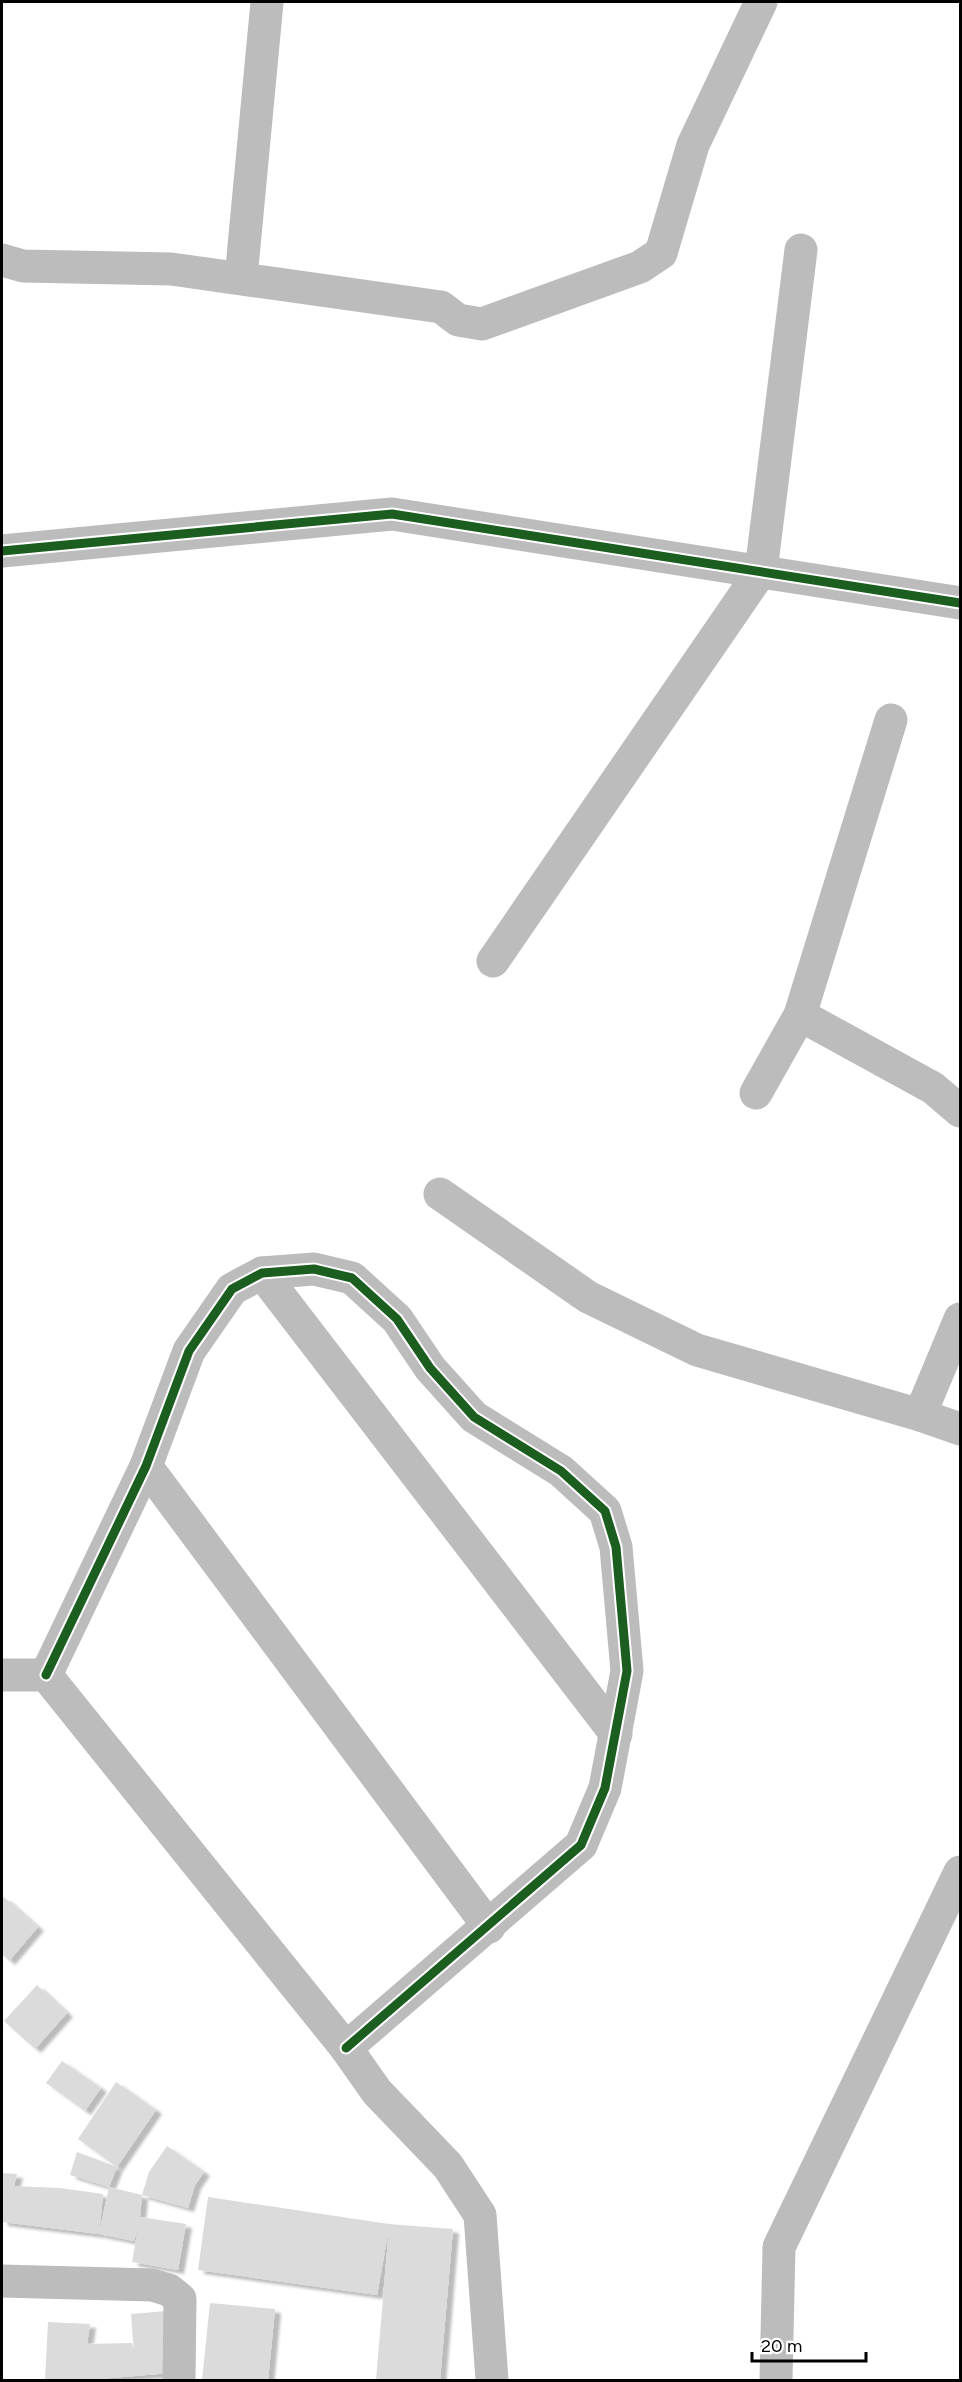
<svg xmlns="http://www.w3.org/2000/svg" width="962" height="2382" font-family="Figtree,sans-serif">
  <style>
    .building { fill: #dbdbdb; filter: url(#shadow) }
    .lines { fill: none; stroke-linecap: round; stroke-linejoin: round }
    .minor { stroke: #bcbcbc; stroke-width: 33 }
    .cycleway-casing { stroke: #fff; stroke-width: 13 }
    .cycleway { stroke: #1b5e20; stroke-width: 9 }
  </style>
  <defs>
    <filter id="shadow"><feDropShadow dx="6" dy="4" stdDeviation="1.5" flood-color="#0004"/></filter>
  </defs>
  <rect width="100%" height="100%" fill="#fff"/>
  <g class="building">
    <path d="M4,1897L38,1927L9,1961L2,1954V1901Z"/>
    <path d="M37,1985L67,2013L35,2049L4,2021Z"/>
    <path d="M62,2061L101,2088L85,2111L46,2083Z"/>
    <path d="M116,2082L156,2110L117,2167L78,2139Z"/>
    <path d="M167,2146L204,2172L195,2185L188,2208L142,2195L149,2172Z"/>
    <path d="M77,2152L117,2167L109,2187L70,2175Z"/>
    <path d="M2,2173L17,2174L14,2186L60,2188L103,2194L99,2234L2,2222Z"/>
    <path d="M109,2187L142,2195L140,2217L186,2224L178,2270L132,2262L139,2223L134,2241L99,2234Z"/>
    <path d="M208,2197L389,2224L453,2229L440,2380H376L389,2228L377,2295L198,2270Z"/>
    <path d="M210,2303L275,2309L268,2380H202Z"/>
    <path d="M166,2311L170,2373L87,2380H45L48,2322L90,2324L87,2344L132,2343L134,2355L131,2314Z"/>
  </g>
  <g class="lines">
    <g class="minor">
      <path d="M2,260L23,266L171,269L441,307L458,320L482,324L640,267L661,253L693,145L761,2"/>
      <path d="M241,278L267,2"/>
      <path d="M2,551L392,514L960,603"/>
      <path d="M493,961L761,571L801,250"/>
      <path d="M800,1015L891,720"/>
      <path d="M756,1093L800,1015L933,1088L960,1111"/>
      <path d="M440,1194L588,1297L697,1350L920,1415L960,1429"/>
      <path d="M262,1273L616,1734"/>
      <path d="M920,1415L960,1319"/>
      <path d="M146,1466L489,1927"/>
      <path d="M2,1675H46L346,2048L377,2092L448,2166L480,2215L492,2380"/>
      <path d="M46,1675L146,1466L189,1351L232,1289L262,1273L314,1269L352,1278L397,1319L430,1368L474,1417L561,1471L605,1511L616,1547L627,1671L605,1788L581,1845L346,2048"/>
      <path d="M2,2281L152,2285L169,2290L180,2299L179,2380"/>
      <path d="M776,2380L779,2247L960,1872"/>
    </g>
    <g class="cycleway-casing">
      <g id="cycleway">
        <path d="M2,551L392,514L960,603"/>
        <path d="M46,1675L146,1466L189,1351L232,1289L262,1273L314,1269L352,1278L397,1319L430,1368L474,1417L561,1471L605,1511L616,1547L627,1671L605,1788L581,1845L346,2048"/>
      </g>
    </g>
    <use href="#cycleway" class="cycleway"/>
  </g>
  <rect width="962" height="2382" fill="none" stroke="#000000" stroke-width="6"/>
  <path d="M752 2352v9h114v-9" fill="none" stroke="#000000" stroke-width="3"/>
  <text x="761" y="2352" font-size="18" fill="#000000" stroke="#ffffff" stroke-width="4.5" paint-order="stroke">20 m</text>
</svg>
